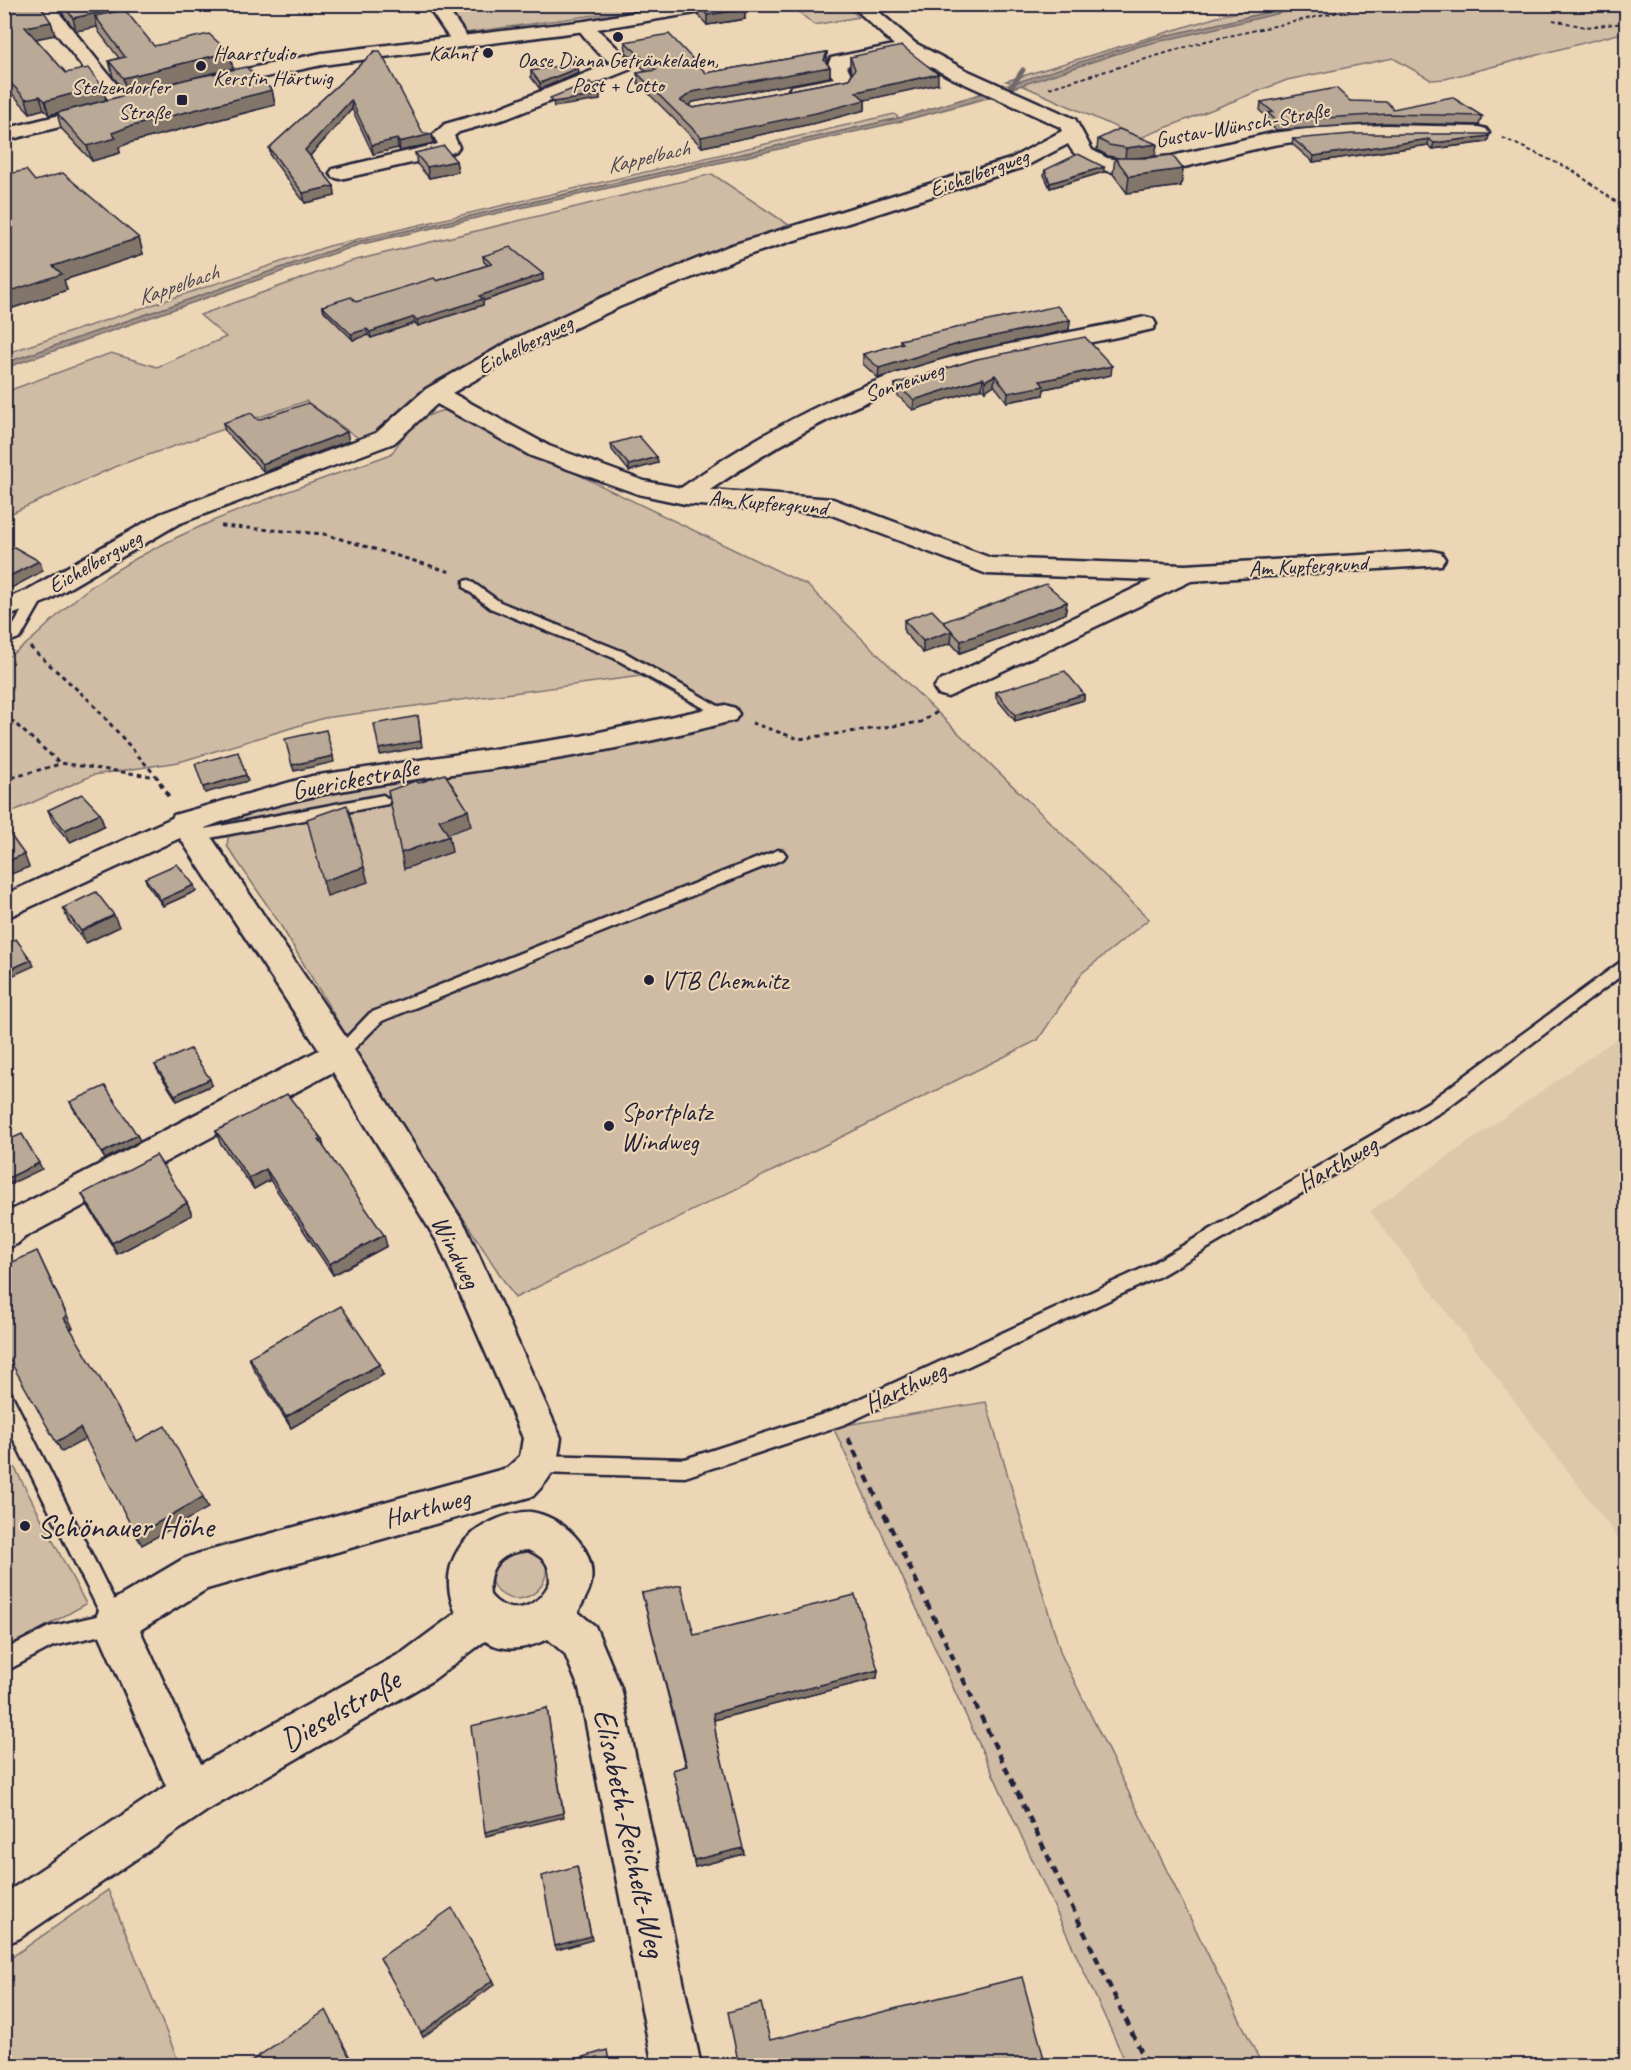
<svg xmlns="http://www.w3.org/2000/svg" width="1631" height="2070" font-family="Caveat,sans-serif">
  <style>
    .built { fill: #dec8ac }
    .green { fill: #d0bca4; stroke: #796f70; stroke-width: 1.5 }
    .water { fill: #a59689; stroke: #71686a; stroke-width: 1.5 }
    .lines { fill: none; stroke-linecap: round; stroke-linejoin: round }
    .stream { stroke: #71686a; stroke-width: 5 }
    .service-casing { stroke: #22223b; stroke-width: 5 }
    .minor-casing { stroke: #22223b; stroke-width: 5 }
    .secondary-casing { stroke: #22223b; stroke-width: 5 }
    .path-far3 { stroke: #22223b; stroke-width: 2; stroke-dasharray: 4 3; stroke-linecap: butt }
    .path-far2 { stroke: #22223b; stroke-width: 3; stroke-dasharray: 4.5 4; stroke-linecap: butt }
    .path-far1 { stroke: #22223b; stroke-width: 4; stroke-dasharray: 6 4.5; stroke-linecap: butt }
    .path { stroke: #22223b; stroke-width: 4.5; stroke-dasharray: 8 6; stroke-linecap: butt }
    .service { fill: #edd6b5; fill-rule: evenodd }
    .minor { fill: #edd6b5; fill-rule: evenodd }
    .secondary { fill: #edd6b5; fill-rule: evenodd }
    .wall { fill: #a09182; stroke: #22223b; stroke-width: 1.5 }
    .shaded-wall { fill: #82766a; stroke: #22223b; stroke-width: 1.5 }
    .building { fill: #baa997; stroke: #22223b; stroke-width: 1.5 }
    .poi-dot { fill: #22223b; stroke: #edd6b5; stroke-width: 2 }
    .labels { text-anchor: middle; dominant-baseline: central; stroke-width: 4.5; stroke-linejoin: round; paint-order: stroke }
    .far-poi-label { font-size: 22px; fill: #22223b; stroke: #edd6b5; text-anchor: end }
    .far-street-label { font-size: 22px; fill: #22223b; stroke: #edd6b5 }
    .far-water-label { font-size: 22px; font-style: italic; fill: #494552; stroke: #edd6b5 }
    .street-label { font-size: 26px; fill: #22223b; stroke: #edd6b5 }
    .poi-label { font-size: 26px; fill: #22223b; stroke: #edd6b5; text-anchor: start }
    .near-poi-label { font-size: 32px; fill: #22223b; stroke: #edd6b5; text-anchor: start }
    .near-street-label { font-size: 32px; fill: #22223b; stroke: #edd6b5 }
  </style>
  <rect width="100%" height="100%" fill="#edd6b5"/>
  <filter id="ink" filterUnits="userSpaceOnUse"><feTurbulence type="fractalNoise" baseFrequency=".0167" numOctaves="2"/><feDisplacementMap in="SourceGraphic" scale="12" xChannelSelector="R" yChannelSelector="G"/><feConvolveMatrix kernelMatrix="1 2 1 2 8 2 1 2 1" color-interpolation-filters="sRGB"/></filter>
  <g filter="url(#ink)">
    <path class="built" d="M1626,1032V1548L1370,1211Z"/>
    <g class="green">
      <path d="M445,5H669L465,33Z"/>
      <path d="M791,5H845L859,17L814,25Z"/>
      <path d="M1271,5H1626V32L1445,79L1431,80L1393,58L1287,80L1140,138L1026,87L1006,81L1224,15Z"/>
      <path d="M894,114L899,118L353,243L5,363L4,354L329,246Z"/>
      <path d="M712,174L792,227L730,247L597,299L508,342L416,395L364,442L306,401L119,465L5,516V392L111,353L157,367L226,337L200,315L348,262Z"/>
      <path d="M444,410L807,585L1149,919L1082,973L1038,1040L515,1298L364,1065L278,921L227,846L230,824L265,804L467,770L614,749L727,721L704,711L641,676L324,718L179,762L93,775L5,815V658C39,640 60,608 92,586C181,524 290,492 391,454C408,430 414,418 444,410Z"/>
      <path d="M986,1402L1061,1654L1262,2065H1127L833,1427Z"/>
      <path d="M5,1449L86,1604L5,1649H4Z"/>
      <path d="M532,1549L545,1560C555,1594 509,1615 492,1583L493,1566L506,1552Z"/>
      <path d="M108,1890L180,2065H5V1962Z"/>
    </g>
    <g class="water">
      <path d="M1299,5H1314L1140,46L1013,88L1008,85L1152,39Z"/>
      <path d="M983,93L991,97L902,121L358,245L5,368V363L353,243L899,118Z"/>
    </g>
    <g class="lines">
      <path class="stream" d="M1012,86L1023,70"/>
      <g class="service-casing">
        <g id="service">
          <path d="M469,580L500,602L624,652L732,714L730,717H720L614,658L490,608L464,587V581Z"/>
          <path d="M38,591L45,595L21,637L4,644V634C21,626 21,596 38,591Z"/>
          <path d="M383,795L390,800L388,804L194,841L186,836L194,831Z"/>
          <path d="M778,850L783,851L786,855L783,859L382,1021L345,1058H333L331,1054L370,1013Z"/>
          <path d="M1626,958V972L1444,1110L1160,1276L845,1424L685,1477L538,1473L531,1470L528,1464L531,1458L538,1455L685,1459L833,1411L1148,1266L1432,1100Z"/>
          <path d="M4,1391L11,1393L125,1622L122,1629L115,1632L53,1646L4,1672V1650L49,1627L101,1615L4,1420Z"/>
        </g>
      </g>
      <g class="minor-casing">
        <g id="minor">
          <path d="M33,4H52L130,101L133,105L130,109H116Z"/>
          <path d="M426,4H444L470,41L468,45H454Z"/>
          <path d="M850,4H870L915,43L966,70L1075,119L1092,150L1107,158L1125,161L1172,156L1272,133L1316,128L1386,125L1479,127L1486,129L1489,133L1486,137L1479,139C1411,136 1341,133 1274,145C1225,154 1176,175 1126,173C1101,172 1080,166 1068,144L1024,167L745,256L619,307L528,350L452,393L549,446L644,481L681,488C749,440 822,399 901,372C980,346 1064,335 1145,317L1153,319L1156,324L1153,329C1086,345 1018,354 951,372C864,396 784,439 710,490L833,499L991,558L1185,565L1432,551L1441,553L1445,559L1441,565L1191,581L948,697L938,694L934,688L938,682L1152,580L987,574L829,514L685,504L638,494L531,456L437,404L394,443L178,524L47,601L4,618V600L29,589L160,514L376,433L426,389L512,340L603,297L729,246L1010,159L1062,131L1060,127L952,78L903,52L846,66L853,78L848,87L799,96L792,94L789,90L792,86L834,78L826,69L831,58L894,45Z"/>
          <path d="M585,21C594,23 621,53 631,61L633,65L631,69L508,118L459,132L454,136L459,147L456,151L443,156L340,179L333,177L330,173L333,169L438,144L433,135L445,124L494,110L611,63L594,49L576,26Z"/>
          <path d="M725,705L735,708L739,714L735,720C666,739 596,753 525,764C417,780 308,788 205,828L351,1045L466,1227L561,1438C557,1467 554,1475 533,1496L207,1589L140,1630L201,1764L403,1652L456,1613C437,1570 458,1534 500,1518C509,1515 521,1511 531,1512C563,1517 596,1548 591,1582C590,1592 582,1603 578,1612L595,1626L621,1688L701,2066H653L579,1688L565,1654L548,1639C526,1649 507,1653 485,1641L433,1680L208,1810L20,1938L4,1945V1894L166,1786L94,1622L100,1608L183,1559L197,1554L507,1468L520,1456L523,1438L438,1243L333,1072L25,1237L17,1244L4,1249V1214L319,1050L180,838L4,919V895L172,818L174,815L312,776L581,736ZM528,1550C545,1558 550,1563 550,1582C538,1608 510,1619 490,1595C486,1567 501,1552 528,1550Z"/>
        </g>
      </g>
      <g class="secondary-casing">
        <g id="secondary">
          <path d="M684,4H729L720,9L585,31L322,65L209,89L199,83L209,77L322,53L585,21Z"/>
          <path d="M104,104L114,110L111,114L4,141V129Z"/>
        </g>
      </g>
      <g class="path-far3">
        <path d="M1553,20L1585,27L1626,23"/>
        <path d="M1049,88L1206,41L1375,4"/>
        <path d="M1503,138L1572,170L1626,209"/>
      </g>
      <g class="path-far2">
        <path d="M221,526L324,534L451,572"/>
        <path d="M30,647L91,702L156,776"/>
        <path d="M4,714L60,763L157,777L161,784"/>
        <path d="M752,723L799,739L921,722L939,711"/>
        <path d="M4,780L60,764"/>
      </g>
      <path class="path-far1" d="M160,782L170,799"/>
      <path class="path" d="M848,1438L1148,2066"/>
      <use href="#service" class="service"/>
      <use href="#minor" class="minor"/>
      <use href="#secondary" class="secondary"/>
    </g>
    <g class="wall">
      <path d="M4,4L51,22L55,35L36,39L66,73L102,86L106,100L49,115L44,109L30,113L4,85Z"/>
      <path d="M55,4H112L116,9V12L154,46L233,68L192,78L272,90L275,105L132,142L119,147L120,153L92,161L61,128L57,113L176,82L127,94L113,77L109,61L119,58L99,32L97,27L76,31Z"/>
      <path d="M698,4L745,9V19L707,25L698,15Z"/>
      <path d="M625,42L706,73L827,52L826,63L830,67V77L693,102L688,105L693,108L849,79L852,73L850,68V57L938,84L865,100V110L816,123L702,147L638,83L637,73L647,72L626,52Z"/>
      <path d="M375,51L423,133L432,134L433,143L400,151L398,148L373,154L352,109L310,156L334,186L335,196L305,203L271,157L269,148Z"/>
      <path d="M531,71L579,73L540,89L531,77Z"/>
      <path d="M1350,101L1393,109L1482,116L1479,125L1386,123L1276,130L1266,122L1267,117L1260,111L1261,102Z"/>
      <path d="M1489,136L1487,142L1432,149L1428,145L1313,162L1292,144L1293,139Z"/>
      <path d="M1098,139L1157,144L1155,156L1132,158L1183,169L1181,186L1127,193L1113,174L1115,158H1119L1108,156L1097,150Z"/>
      <path d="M415,153L456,161L458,172L429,178L417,164Z"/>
      <path d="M1045,170L1104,172L1050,188L1044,175Z"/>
      <path d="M4,175L35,181L139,238L143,254L64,280L67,290L13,308L4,299Z"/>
      <path d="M483,256L543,280L483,301V305L418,326L415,323L371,338L368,335L353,340L324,311L322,306L356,302L437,281L488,265L484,262Z"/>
      <path d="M1070,320L1069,330L961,353L878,378L863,364V354L900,344V340Z"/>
      <path d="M977,359L1111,375L1044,389L1043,395L1007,402L994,385L985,391L982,388L913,410L895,393V384Z"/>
      <path d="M258,420L349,441L264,472L225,431L223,423Z"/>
      <path d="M611,444L657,457L658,463L629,471L612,450Z"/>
      <path d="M1067,602L1065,614L960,653L951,643L923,653L904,632V620L943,622Z"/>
      <path d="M996,692L1084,694V700L1015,721L996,698Z"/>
      <path d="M48,810L100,813L104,826L70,842L53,822Z"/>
      <path d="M145,878L196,891L163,906L147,884Z"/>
      <path d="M63,908L119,927L86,943L68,920Z"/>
      <path d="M155,1065L212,1085L177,1101L158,1071Z"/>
      <path d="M70,1102L137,1135L140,1141L105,1159L73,1108Z"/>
      <path d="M216,1131L325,1149L387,1246L333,1275L270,1180L254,1189L220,1143Z"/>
      <path d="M82,1194L187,1203L192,1215L117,1254L88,1206Z"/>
      <path d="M249,1357L383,1375L291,1428L253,1368Z"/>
      <path d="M642,1593L694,1635L878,1670L877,1678L714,1720L716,1736L744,1854L695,1867L673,1770L686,1766L644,1601Z"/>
    </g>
    <g class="shaded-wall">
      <path d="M116,9L119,22L95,16L97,27L76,31L73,18Z"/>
      <path d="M745,9V19L707,25V15Z"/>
      <path d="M51,22L55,35L29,40L25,27Z"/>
      <path d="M229,52L233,68L127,94L123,78Z"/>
      <path d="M827,52V62L825,68L830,67V77L693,102L681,111L680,101L692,92L824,60Z"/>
      <path d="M578,68L579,73L540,89V83Z"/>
      <path d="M938,74V84L865,100V110L816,123L702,147L701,137L856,92Z"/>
      <path d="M102,86L106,100L49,115L45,101Z"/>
      <path d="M272,90L275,105L132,142L119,147L120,153L92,161L87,146L112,133L128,127Z"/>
      <path d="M600,95V100L554,107L553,102Z"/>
      <path d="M40,96L44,109L30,113L26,99Z"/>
      <path d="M351,100L352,109L307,159L305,150Z"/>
      <path d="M432,134L433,143L400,151L399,142Z"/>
      <path d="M1489,136L1487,142L1432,149L1434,143Z"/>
      <path d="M397,139L398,148L373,154L372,145Z"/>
      <path d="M1429,139L1428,145L1313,162L1314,156Z"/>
      <path d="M1157,144L1155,156L1125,159L1126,148Z"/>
      <path d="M456,161L458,172L429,178L427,167Z"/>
      <path d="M1104,167V172L1050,188V183Z"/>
      <path d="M1183,169L1181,186L1127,193L1129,176Z"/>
      <path d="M334,186L335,196L305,203L303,193Z"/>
      <path d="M139,238L143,254L64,280L67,290L13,308L8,292L53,266Z"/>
      <path d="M543,274V280L483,301V305L418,326L417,320L479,296Z"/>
      <path d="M414,317L415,323L371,338L370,332Z"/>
      <path d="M1070,320L1069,330L961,353L878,378L879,368L961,343Z"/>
      <path d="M367,329L368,335L353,340L351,334Z"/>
      <path d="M1112,366L1111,375L1044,389L1043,395L1007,402L1008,393L1040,381Z"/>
      <path d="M995,375L994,385L985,391V381Z"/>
      <path d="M983,378L982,388L913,410L914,400Z"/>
      <path d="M347,432L349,441L264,472L262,464Z"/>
      <path d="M657,457L658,463L629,471V465Z"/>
      <path d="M39,561L43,571L4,592V579Z"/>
      <path d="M1067,602L1065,614L960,653L961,641Z"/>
      <path d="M952,631L951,643L923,653V641Z"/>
      <path d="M1084,694V700L1015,721V715Z"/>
      <path d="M418,716L422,747L380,755L379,749Z"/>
      <path d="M333,756L334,762L294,771L292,765Z"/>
      <path d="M246,775L248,781L205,793L203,787Z"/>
      <path d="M468,810L471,826L442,836L439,820Z"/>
      <path d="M100,813L104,826L70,842L65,830Z"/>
      <path d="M449,836L452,852L404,869L401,853Z"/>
      <path d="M24,854L29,867L4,877V863Z"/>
      <path d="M364,867L368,882L327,896L323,881Z"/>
      <path d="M194,885L196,891L163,906L161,900Z"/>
      <path d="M114,915L119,927L86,943L81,931Z"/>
      <path d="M31,960L34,966L5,979L4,972Z"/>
      <path d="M210,1079L212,1085L177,1101L175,1095Z"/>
      <path d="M137,1135L140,1141L105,1159L102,1153Z"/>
      <path d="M322,1139L325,1151L319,1140Z"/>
      <path d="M39,1163L42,1169L4,1187V1180Z"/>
      <path d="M266,1169L270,1180L254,1189L249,1178Z"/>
      <path d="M187,1203L192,1215L117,1254L112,1243Z"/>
      <path d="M384,1235L387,1246L333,1275L329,1264Z"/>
      <path d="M37,1251L73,1328L70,1329L64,1318Z"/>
      <path d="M380,1364L383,1375L291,1428L286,1417Z"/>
      <path d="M80,1428L86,1439L62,1452L56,1442Z"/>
      <path d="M203,1497L208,1508L142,1545L136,1535Z"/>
      <path d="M878,1670L877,1678L714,1720L713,1713Z"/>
      <path d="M547,1708L564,1817L486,1836L485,1832Z"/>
      <path d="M743,1848L744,1854L695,1867L694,1860Z"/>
      <path d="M577,1866L592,1940L557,1950L555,1946Z"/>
      <path d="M493,1980L495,1984L423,2037L421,2033Z"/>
    </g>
    <g class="building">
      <path d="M4,4H39L51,22L25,27L66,73L88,68L102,86L45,101L40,96L26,99L4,76Z"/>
      <path d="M62,4H112L116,9L73,18Z"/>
      <path d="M698,4H741L745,9L707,15Z"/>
      <path d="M125,10L154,46L209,34L229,52L123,78L109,61L125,57L95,16Z"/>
      <path d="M669,34L706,73L827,52L824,60L830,67L692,92L680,101L693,108L849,79L855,69L850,57L902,46L938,74L856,92L865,100L816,113L701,137L637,73L656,70L625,42Z"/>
      <path d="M375,51H380L423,133L432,134L399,142L397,139L372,145L351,100L305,150L334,186L303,193L269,148Z"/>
      <path d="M574,63L578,68L540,83L531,71Z"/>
      <path d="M246,67L272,90L128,127L112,133L116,138L87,146L57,113L188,79Z"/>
      <path d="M590,82L600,95L553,102L550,98Z"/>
      <path d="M1336,88L1350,101L1387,102L1393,109L1452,97L1482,116L1388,114L1277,121L1268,113L1273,112L1261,102Z"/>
      <path d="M1119,129L1157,144L1126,148L1109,145L1098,139Z"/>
      <path d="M1352,134H1487L1489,136L1434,143L1429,139L1314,156L1293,139Z"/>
      <path d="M444,146L456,161L427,167L415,153Z"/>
      <path d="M1078,154L1104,167L1050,183L1045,170Z"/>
      <path d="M1172,155L1183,169L1129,176L1115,158H1147Z"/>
      <path d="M26,170L35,181L63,173L139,238L53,266L62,274L8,292L4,289V175Z"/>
      <path d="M510,247L543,274L479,296L483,299L417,320L414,317L370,332L367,329L351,334L322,306L351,297L356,302L434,278L437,281L492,264L483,256Z"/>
      <path d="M1057,306L1070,320L961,343L879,368L863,354L903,343L900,340Z"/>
      <path d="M1085,337L1112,366L1040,381L1044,386L1008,393L995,375L985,381L983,378L914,400L895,384L977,359Z"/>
      <path d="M308,403L347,432L262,464L223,423L251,413L258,420Z"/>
      <path d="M639,436L657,457L629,465L611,444Z"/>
      <path d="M14,547L39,561L4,579V550L7,551Z"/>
      <path d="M1046,584L1067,602L961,641L943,622Z"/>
      <path d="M932,610L952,631L923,641L904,620Z"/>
      <path d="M1065,671L1084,694L1015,715L996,692Z"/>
      <path d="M418,716L421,741L379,749L374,724Z"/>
      <path d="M326,730L333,756L292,765L285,739Z"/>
      <path d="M238,752L246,775L203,787L195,764Z"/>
      <path d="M445,774L468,810L439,820L449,836L401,853L388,791L415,781L419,783Z"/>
      <path d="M82,794L100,813L65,830L48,810Z"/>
      <path d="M347,805L364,867L323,881L307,819Z"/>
      <path d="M4,826L24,854L4,863Z"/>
      <path d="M177,864L194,885L161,900L145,878Z"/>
      <path d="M96,892L114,915L81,931L63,908Z"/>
      <path d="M16,939L31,960L4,972V944Z"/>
      <path d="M190,1049L210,1079L175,1095L155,1065Z"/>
      <path d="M105,1086L137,1135L102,1153L70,1102Z"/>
      <path d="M287,1094L322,1139L319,1140L384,1235L329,1264L266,1169L249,1178L216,1131Z"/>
      <path d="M22,1134L39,1163L4,1180V1142Z"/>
      <path d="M156,1155L187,1203L112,1243L82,1194Z"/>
      <path d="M37,1251L67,1316L64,1318L137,1441L165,1426L203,1497L136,1535L80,1428L56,1442L4,1350V1266Z"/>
      <path d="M341,1306L380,1364L286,1417L249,1357Z"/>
      <path d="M681,1585L694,1635L855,1595L878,1670L713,1713L716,1736L743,1848L694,1860L673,1770L687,1766L642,1593Z"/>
      <path d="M547,1708L563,1813L485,1832L471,1726Z"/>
      <path d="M577,1866L591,1936L555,1946L542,1876Z"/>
      <path d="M452,1908L493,1980L421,2033L380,1958Z"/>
      <path d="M1022,1977L1046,2066H739L728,2012L761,2003L770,2040Z"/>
      <path d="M326,2010L354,2066H244Z"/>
      <path d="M607,2050L610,2066H554Z"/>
    </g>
  </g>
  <g class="poi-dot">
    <circle cx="618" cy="37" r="6"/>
    <circle cx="488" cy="53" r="6"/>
    <circle cx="201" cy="66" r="6"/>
    <rect x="176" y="94" width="12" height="12" rx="3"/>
    <circle cx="649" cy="980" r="6"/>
    <circle cx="609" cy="1126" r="6"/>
    <circle cx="25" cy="1526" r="6"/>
  </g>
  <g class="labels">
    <g class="far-poi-label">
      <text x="213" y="53" text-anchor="start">Haarstudio<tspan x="213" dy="25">Kerstin Härtwig</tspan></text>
      <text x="476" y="53">Kahnt</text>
      <text x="618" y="60" text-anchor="middle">Oase Diana Getränkeladen,<tspan x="618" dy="25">Post + Lotto</tspan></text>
      <text x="170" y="87">Stelzendorfer<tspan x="170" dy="25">Straße</tspan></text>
    </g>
    <g class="far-street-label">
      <text transform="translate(1242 125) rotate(-10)">Gustav-Wünsch-Straße</text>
      <text transform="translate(979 173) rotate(-20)">Eichelbergweg</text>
      <text transform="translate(525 345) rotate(-27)">Eichelbergweg</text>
      <text transform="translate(904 382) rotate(-19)">Sonnenweg</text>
      <text transform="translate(768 503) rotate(5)">Am Kupfergrund</text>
      <text transform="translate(95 562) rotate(-30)">Eichelbergweg</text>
      <text transform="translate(1308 566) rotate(-3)">Am Kupfergrund</text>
    </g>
    <g class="far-water-label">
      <text transform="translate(648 157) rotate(-13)">Kappelbach</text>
      <text transform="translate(178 285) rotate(-19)">Kappelbach</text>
    </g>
    <g class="street-label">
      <text transform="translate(355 779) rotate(-11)">Guerickestraße</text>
      <text transform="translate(1337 1164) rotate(-30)">Harthweg</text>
      <text transform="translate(456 1252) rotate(63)">Windweg</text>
      <text transform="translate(905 1387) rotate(-25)">Harthweg</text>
      <text transform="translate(427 1508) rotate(-15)">Harthweg</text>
    </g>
    <g class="poi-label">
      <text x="661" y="980">VTB Chemnitz</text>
      <text x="621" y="1111">Sportplatz<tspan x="621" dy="30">Windweg</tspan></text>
    </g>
    <g class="near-poi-label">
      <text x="37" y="1526">Schönauer Höhe</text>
    </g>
    <g class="near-street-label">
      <text transform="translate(340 1710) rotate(-30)">Dieselstraße</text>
      <text transform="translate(630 1833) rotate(78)">Elisabeth-Reichelt-Weg</text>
    </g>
  </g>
  <rect width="1631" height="2070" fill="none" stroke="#edd6b5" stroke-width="24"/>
  <rect x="12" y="12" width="1607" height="2046" fill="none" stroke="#22223b" stroke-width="2" filter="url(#ink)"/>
</svg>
